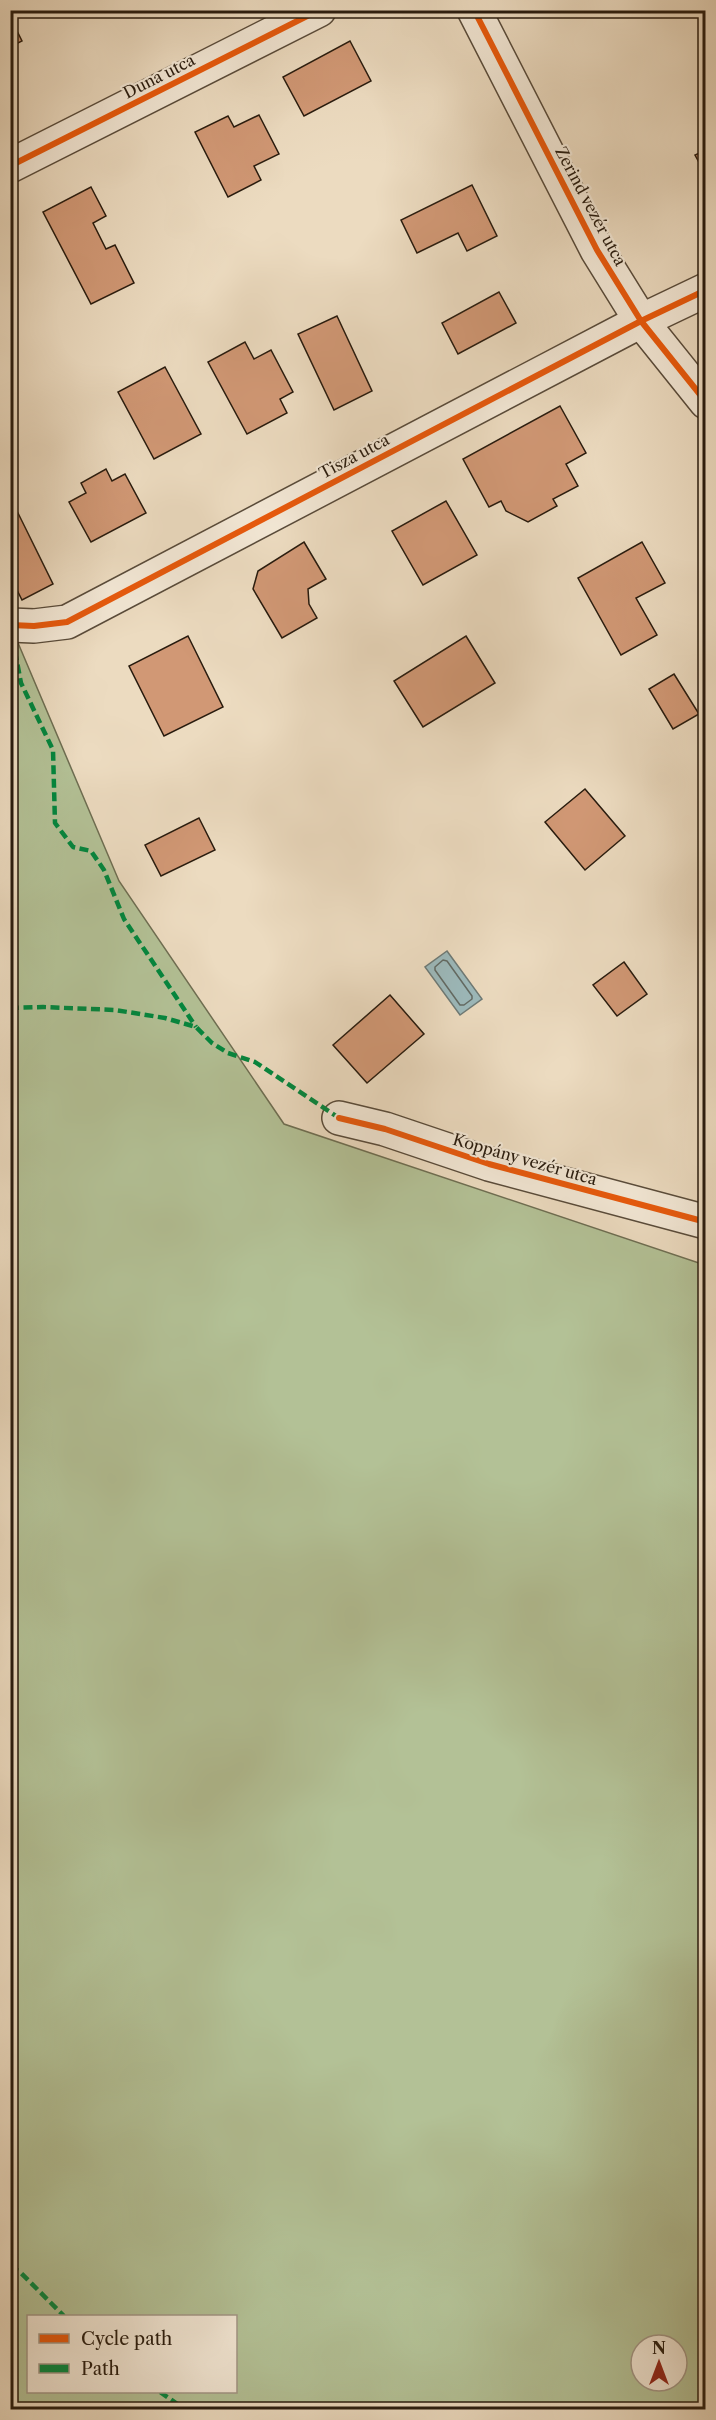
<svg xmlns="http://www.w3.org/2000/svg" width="716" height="2420" font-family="'Libre Caslon Text',serif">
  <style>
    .green { fill: #b3c196; stroke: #6e6e52; stroke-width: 1.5; fill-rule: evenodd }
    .water { fill: #9cb9bb; stroke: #6e7a76; stroke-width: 1.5 }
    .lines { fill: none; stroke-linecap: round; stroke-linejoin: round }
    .shore { stroke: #626a64; stroke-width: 1.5 }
    .building { fill: #d19875; stroke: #281b0e; stroke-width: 1.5 }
    .minor-casing { stroke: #594b3a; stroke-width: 36 }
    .minor { stroke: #f3e8d6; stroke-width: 33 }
    .quiet { stroke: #00873e; stroke-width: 4.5; stroke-dasharray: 9 4.5; stroke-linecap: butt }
    .cycleway-casing { stroke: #f3e8d6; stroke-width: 10 }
    .cycleway { stroke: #e8590c; stroke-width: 6 }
    .labels { text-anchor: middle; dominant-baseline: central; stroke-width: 4.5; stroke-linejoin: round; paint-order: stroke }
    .street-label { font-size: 16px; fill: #281b0e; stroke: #f3e8d6 }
  </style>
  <rect width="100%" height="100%" fill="#ecdbc0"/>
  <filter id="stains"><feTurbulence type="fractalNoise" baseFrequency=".00333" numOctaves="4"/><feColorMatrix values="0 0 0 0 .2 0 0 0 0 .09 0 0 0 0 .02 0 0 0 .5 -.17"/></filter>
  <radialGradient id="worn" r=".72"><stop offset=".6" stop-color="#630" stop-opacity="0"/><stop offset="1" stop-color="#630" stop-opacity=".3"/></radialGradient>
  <path class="green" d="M10,624L119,881L284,1124L705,1265V2409H11ZM28,2316H236V2392H28ZM641,2345H677V2381H641Z"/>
  <path class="water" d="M447,951L482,999L460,1015L425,967Z"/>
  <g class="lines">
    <path class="shore" d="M443,960L447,961L472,996V999L464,1005H460L435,970V967Z"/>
  </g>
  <g class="building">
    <path d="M10,17L22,41L10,47Z"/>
    <path d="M350,41L371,81L304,116L283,77Z"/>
    <path d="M259,115L279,154L254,166L261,180L228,197L195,132L228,116L234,127Z"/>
    <path d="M706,150V175L695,155Z"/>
    <path d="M472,185L497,236L467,251L458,233L417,253L401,220Z"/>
    <path d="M91,187L106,216L93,223L106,249L115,245L134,283L91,304L43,212Z"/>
    <path d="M10,283L16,295L10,298Z"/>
    <path d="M499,292L516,323L458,354L442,323Z"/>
    <path d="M337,316L372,391L334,410L298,334Z"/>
    <path d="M245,342L254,359L271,350L293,392L280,399L287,413L247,434L208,362Z"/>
    <path d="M165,367L201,434L154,459L118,392Z"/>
    <path d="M560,406L586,453L566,464L578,486L553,499L557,506L528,522L506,511L501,501L489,507L463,459Z"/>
    <path d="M106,469L112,481L125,474L146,513L91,542L69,502L86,493L81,483Z"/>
    <path d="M446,501L477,555L423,585L392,531Z"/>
    <path d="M17,511L53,584L22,600L10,576V514Z"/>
    <path d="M304,542L326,579L308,589L309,604L317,618L282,638L253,589L258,571Z"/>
    <path d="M642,542L665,583L636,598L657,635L621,655L578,578Z"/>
    <path d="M188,636L223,707L164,736L129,666Z"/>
    <path d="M466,636L495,683L423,727L394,681Z"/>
    <path d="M674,674L699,714L673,729L649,689Z"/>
    <path d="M585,789L625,836L585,870L545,822Z"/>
    <path d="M199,818L215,850L161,876L145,845Z"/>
    <path d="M624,962L647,994L617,1016L593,985Z"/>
    <path d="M390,995L424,1034L367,1083L333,1045Z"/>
  </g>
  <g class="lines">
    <g class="minor-casing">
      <g id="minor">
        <path d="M474,10L597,250L641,321L706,402"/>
        <path d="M10,166L319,10"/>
        <path d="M11,625L34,626L67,622L641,321L706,290"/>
        <path d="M339,1118L385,1129L489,1164L706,1222"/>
      </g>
    </g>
    <use href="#minor" class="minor"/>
    <g class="quiet">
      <path d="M10,625L21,683L53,750L55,823L73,847L91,851L104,870L124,919L196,1027"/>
      <path d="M10,1008L43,1007L115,1010L165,1018L196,1027L212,1043L228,1053L255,1062L339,1118"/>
      <path d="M10,2267L19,2271L64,2316"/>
      <path d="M160,2392L186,2410"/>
    </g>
    <g class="cycleway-casing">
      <g id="cycleway">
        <path d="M474,10L597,250L641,321L706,402"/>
        <path d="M10,166L319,10"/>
        <path d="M11,625L34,626L67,622L641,321L706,290"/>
        <path d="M339,1118L385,1129L489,1164L706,1222"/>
      </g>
    </g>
    <use href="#cycleway" class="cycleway"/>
  </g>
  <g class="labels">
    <g class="street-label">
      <text transform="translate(159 76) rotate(-27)">Duna utca</text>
      <text transform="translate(591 206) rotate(62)">Zerind vezér utca</text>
      <text transform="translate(354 456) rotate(-28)">Tisza utca</text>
      <text transform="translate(525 1159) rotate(16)">Koppány vezér utca</text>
    </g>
  </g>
  <rect width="716" height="2420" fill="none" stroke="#ecdbc0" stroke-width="36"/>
  <rect x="12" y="12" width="692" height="2396" fill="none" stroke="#281b0e" stroke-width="3"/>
  <rect x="18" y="18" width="680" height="2384" fill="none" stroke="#281b0e" stroke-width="1.5"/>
  <rect x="27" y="2315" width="210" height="78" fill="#f3e8d6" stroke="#a29686" stroke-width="1.5"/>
  <rect x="39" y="2334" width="30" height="9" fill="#e8590c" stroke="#a29686" stroke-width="1.5"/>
  <text x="81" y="2345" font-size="18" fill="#281b0e">Cycle path</text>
  <rect x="39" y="2364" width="30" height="9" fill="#00873e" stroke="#a29686" stroke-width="1.5"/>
  <text x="81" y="2375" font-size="18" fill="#281b0e">Path</text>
  <g transform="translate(659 2363)"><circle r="28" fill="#f3e8d6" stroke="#a29686" stroke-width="1.5"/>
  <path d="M0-4.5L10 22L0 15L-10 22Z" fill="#8f2418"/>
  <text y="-9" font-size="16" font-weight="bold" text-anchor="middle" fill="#281b0e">N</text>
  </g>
  <rect width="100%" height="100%" filter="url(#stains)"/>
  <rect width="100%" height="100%" fill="url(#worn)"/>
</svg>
